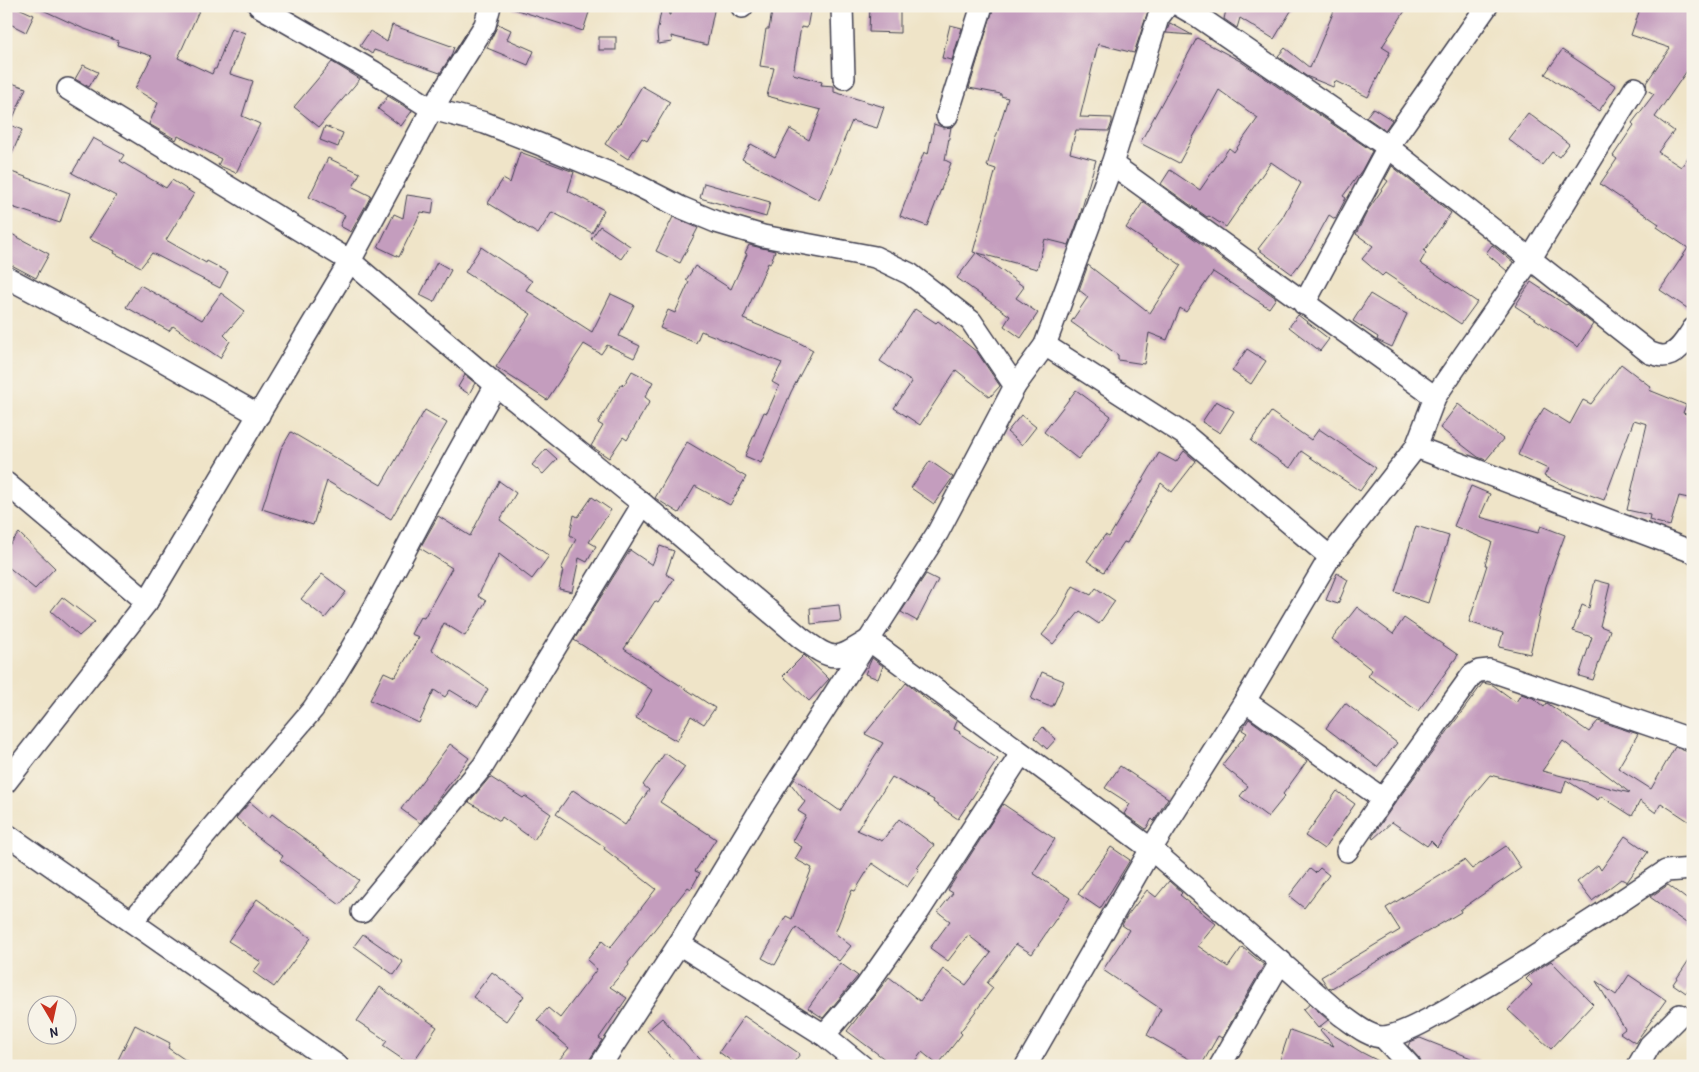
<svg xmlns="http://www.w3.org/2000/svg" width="1699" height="1072" font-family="'Patrick Hand',sans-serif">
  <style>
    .building { fill: #c49dbe; fill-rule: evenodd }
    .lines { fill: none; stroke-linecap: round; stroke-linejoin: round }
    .minor-casing { stroke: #413f50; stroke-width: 24 }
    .minor { stroke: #fff; stroke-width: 21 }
  </style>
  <rect width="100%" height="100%" fill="#f7f3e8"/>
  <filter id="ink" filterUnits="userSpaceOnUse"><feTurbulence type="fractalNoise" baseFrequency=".02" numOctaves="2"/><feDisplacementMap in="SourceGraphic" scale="10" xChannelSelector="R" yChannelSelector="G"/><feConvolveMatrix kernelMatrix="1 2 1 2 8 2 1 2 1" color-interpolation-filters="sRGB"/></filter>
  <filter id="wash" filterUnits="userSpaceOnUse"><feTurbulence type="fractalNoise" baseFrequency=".0096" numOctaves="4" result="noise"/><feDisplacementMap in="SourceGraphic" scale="20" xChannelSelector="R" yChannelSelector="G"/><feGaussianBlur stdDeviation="1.12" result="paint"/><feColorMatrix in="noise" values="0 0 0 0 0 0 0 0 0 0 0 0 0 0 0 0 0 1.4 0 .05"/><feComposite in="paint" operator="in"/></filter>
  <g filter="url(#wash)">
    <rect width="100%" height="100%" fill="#efe4c8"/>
    <g id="blocks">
      <g class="building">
        <path d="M14,6L34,15L26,32L6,22Z"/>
        <path d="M34,6H201L178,58L212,74L214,69H216L231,28L245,33L230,74L253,81L242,116L260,124L236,173L218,165L221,159L178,136L176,140L175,139L149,124L158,103L135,89L152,56L117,45L118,41L82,28Z"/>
        <path d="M514,6H591L583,31L514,9Z"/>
        <path d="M662,6H668L669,15H670L671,6H715L707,45L671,36L672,42L658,44L657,33Z"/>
        <path d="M773,6H811L807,28L801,27L793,74L822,82L821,85L834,86V92L884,107L877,128L852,121L819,200L742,159L751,144L775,157L790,129L809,140L821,110L767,96L774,68L760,66L766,29H769Z"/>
        <path d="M870,6H900V33L869,32Z"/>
        <path d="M994,6H1138L1148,11L1134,53L1098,44L1080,117L1112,118V122L1109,131L1076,130L1070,153L1096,160L1080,215L1069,245L1045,239L1037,269L978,253L1024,287L1016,298L1038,313L1021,338L1004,326L1010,316L957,278L976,253L973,252L996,169L987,166L1008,98L1001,96V94L969,88Z"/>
        <path d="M1220,6H1294L1274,39L1240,18L1237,28L1224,19L1226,10Z"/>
        <path d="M1336,6H1408L1382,47L1390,52L1368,97L1335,81L1333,87L1306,76L1278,56L1285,48L1310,68Z"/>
        <path d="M1641,6H1693V62L1655,117L1674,131L1658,152L1681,167L1693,151V299L1687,308L1660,290L1688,248L1657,227L1659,224L1600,184L1617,159L1613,156L1634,125L1632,123L1654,94L1647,90L1646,83L1670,48L1631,35Z"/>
        <path d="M1170,23L1192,35L1166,33Z"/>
        <path d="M498,24L511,30L507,39L534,51L528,65L487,48Z"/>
        <path d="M392,25L454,47L451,56L440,73L374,50L372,54L360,46L370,31L387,42Z"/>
        <path d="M950,25L962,28L952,60L942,58Z"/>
        <rect x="599" y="37" width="17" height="13"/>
        <path d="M1197,38L1240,61L1372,151L1362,170L1343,196L1346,198L1335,219L1329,215L1311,248L1292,274L1258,249L1282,218L1301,183L1271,162L1226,227L1209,216L1207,217L1161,184L1170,170L1200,190L1229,148L1234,152L1258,118L1219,90L1179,163L1140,143Z"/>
        <path d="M1562,50L1616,86L1599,111L1545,74Z"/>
        <path d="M332,62L360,79L319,127L294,107Z"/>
        <path d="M83,65L98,72L89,87L75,79Z"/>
        <path d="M6,81L26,88L10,125L22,130L6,168Z"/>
        <path d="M642,86L670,102L647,141L642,138L628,159L605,144L617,125H619Z"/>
        <path d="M388,96L412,111L401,126L378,109Z"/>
        <path d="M1373,108L1392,120L1385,130L1366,117Z"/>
        <path d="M1528,113L1569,144L1559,157L1552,152L1542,165L1508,139Z"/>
        <path d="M934,124L944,128L951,127L945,160L951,163L927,226L900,216L924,152L928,154Z"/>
        <path d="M325,126L343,133L338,147L320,140Z"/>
        <path d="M93,138L124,155L120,161L166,188L172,180L194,194L166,240L206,263L207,261L228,272L220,288L152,253L141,267L114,253L115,251L89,239L116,196L72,173Z"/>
        <path d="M520,152L574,172L568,191L604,210L592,233L552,212L538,234L488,203L503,179L510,183Z"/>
        <path d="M328,158L360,173L353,187L371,196L351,232L340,226L345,215L309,197Z"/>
        <path d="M1392,166L1451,213L1424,251L1426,253L1420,263L1477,302L1461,324L1385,273L1382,276L1362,259L1373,246L1356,234L1368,210L1388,181L1385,179Z"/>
        <path d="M6,170L70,193L60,223L6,205Z"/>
        <path d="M704,183L770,202L766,217L700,198Z"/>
        <path d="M407,195L434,199L432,214L421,212L399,257L378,247L394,214L403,218Z"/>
        <path d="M1143,202L1276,298L1269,308L1213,272L1186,312L1180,308L1167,340L1149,333L1144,364L1118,360V355L1071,322L1088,297L1079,290L1088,265L1150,313L1181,265L1126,228Z"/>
        <path d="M673,217L698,228L680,263L656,251Z"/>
        <path d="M600,226L630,246L621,259L591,239Z"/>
        <path d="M6,231L49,254L36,278L6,262Z"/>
        <path d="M749,245L775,251L770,264L768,263L743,319L790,338L813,350L791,392L761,463L745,456L764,412L767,413L779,386L772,382L782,363L701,331L696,343L660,328L668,310L675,313L689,282L686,280L695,266L731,289L747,254L745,253Z"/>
        <path d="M1492,245L1513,262L1507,271L1486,253Z"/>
        <path d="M481,247L532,281L526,290L592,332L611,294L634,305L619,336L640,346L634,358L607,345L601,354L584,344L547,400L496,367L531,314L465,272Z"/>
        <path d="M437,262L451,270L434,302L420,295Z"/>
        <path d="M1531,282L1566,305L1567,304L1593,324L1578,347L1515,306Z"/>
        <path d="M140,285L202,320L221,293L245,311L224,335L230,341L220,358L173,326L169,331L126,307Z"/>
        <path d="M1370,294L1388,305L1407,314L1392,347L1379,341L1377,340L1378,337L1353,321Z"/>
        <path d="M915,309L936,323L938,321L977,352L1000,386L990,397L956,370L920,425L894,408L912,382L880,361Z"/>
        <path d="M1298,315L1329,339L1320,351L1289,327Z"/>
        <path d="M1247,349L1266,361L1251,384L1232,371Z"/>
        <path d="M1621,364L1651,387L1649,390L1686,405L1683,413L1693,416V499L1679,496L1670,526L1649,520L1650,515L1627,510L1647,424L1634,420L1604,500L1571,488V489L1544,476L1548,469L1518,455L1527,435L1544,408L1570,424L1583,400L1591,404Z"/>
        <path d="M632,371L653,382L645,397L650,401L627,440L623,437L609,458L591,446L603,426L598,423L621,384L624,385Z"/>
        <path d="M465,375L475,383L469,394L458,387Z"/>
        <path d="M1076,390L1111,416L1078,459L1044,432Z"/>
        <path d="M1216,401L1234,411L1220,433L1202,422Z"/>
        <path d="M1458,404L1503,439L1486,460L1478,457L1440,428Z"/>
        <path d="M425,410L447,423L391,519L327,481L313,525L262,509L281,449L291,432L381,485Z"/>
        <path d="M1271,412L1311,440L1319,429L1376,468L1360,491L1301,451L1290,468L1251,441Z"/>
        <path d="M1021,415L1036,427L1022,445L1007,432Z"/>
        <path d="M687,442L746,477L730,505L695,486L679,513L655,498Z"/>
        <path d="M546,449L557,459L543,474L532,465Z"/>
        <path d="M1184,451L1196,461L1172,492L1161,483L1127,543L1124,542L1104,572L1087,561L1105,535L1109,537L1159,453L1176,462Z"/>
        <path d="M930,461L953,477L934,504L911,488Z"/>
        <path d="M499,481L516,493L500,520L549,556L532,579L499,554L478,596L486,601L465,636L444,623L431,650L488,689L478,707L450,690L445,697L434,690L419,723L370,700L384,672L395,677L419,637L411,634L420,617L424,618L452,568L420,548L438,516L470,536Z"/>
        <path d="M1471,486L1490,494L1480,517L1538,533L1541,526L1565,535L1546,586L1530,654L1499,647L1503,633L1469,622L1487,565H1485L1492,542L1454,526Z"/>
        <path d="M592,497L611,510L589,542L596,546L587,562L579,558L572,592L559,589L563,570L561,569L576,539L570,535L574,515L578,517Z"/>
        <path d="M1416,526L1449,536L1428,603L1395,592Z"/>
        <path d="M19,533L55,568L35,589L6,565V549Z"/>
        <path d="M660,546L674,551L666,574L674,579L658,603L655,601L624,649L715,708L704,724L691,716L677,741L636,718L652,690L574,640L630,550L652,565Z"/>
        <path d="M1337,573L1348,580L1338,604L1326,600Z"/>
        <path d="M322,574L346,592L325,618L301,599Z"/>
        <path d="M926,574L938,580L917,621L901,612Z"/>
        <path d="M1595,580L1610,584L1600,626L1610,630L1593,680L1579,676L1592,637L1573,631L1582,605L1589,608Z"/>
        <path d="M1073,586L1091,595L1096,588L1115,601L1099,624L1080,611L1053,644L1042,635L1058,615Z"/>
        <path d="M62,597L95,622L79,636L51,611Z"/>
        <path d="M839,605L841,621L811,624L810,608Z"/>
        <path d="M1357,607L1393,634L1404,618L1458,655L1418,711L1368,676L1372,670L1332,639Z"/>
        <path d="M804,655L829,679L809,701L783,676Z"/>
        <path d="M872,658L883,666L878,679L865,674Z"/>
        <path d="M1042,672L1064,681L1053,706H1048L1031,699Z"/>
        <path d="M906,683L935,706V705L957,721L954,729L960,732L959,733L998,759L958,819L933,802L934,800L892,777L857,830L882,841L899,819L934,845L917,868L919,870L907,887L872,863L855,891L852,890L835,933L851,946L839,961L796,927L775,965L762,958L786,916L792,919L812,868L795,859L802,847L792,841L806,816L798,811L805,802L791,784L795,779L840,811L883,743L865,734Z"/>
        <path d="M1483,683L1493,685L1516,702L1521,694L1533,698L1544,707L1547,703L1589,732L1598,721L1638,734L1618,768L1651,789L1675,747L1693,754V824L1661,803L1656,813L1640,801L1632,816L1601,796L1598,800L1566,780L1562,793L1490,775L1468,801L1437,847L1431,841L1427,846L1392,822L1373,839L1372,837L1393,806ZM1563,741L1611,778L1630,793L1542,771Z"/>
        <path d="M1345,703L1397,743L1377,767L1326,728Z"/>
        <path d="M1249,719L1307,761L1283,794L1285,796L1268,817L1240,796L1248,786L1222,765L1247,733L1242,730Z"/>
        <path d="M1043,727L1056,739L1047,749L1034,737Z"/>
        <path d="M450,744L469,758L420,823L401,809Z"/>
        <path d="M665,753L685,767L660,802L716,839L695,871L700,873L691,889L688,887L628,963L629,965L610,987L627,998L599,1038L602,1040L590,1059L588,1065L554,1066L569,1048L537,1020L548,1008L560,1018L597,969L587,960L602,941L610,948L656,889L604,849L605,847L556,814L573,790L625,825L649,790L643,785Z"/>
        <path d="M1120,766L1168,798L1154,821L1152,819L1146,829L1124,814L1130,804L1105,788Z"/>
        <path d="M490,777L523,798L525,796L551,814L534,840L502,817L500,821L469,802Z"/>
        <path d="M1337,791L1355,804L1324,849L1305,836Z"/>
        <path d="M250,802L269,818L272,814L359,880L340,905L280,860L283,856L255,835L236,818Z"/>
        <path d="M1003,804L1055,839L1033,873L1070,898L1032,954L1016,944L987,983L993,988L960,1032L962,1034L938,1065L922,1052L911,1066H894L847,1031L889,977L920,1001L943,969L966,985L991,953L968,935L948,961L930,948L950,921L938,912L953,893L948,890Z"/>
        <path d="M1625,836L1648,852L1627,882L1621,879L1592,901L1577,882L1598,865L1601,870Z"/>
        <path d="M1506,846L1521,868L1460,910L1461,912L1330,989L1327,986L1321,977L1400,930L1386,908L1464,860L1472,869Z"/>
        <path d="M1111,847L1130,860L1100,909L1078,894Z"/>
        <path d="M1320,868L1329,875L1304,908L1289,896L1310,869L1315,873Z"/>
        <path d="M1169,881L1182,893L1180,895L1216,924L1198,946L1228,967L1242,947L1264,965L1222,1038L1218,1036L1201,1066L1147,1035L1161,1009L1103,970L1129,930L1122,925L1127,916L1147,890L1156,897Z"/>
        <path d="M1668,885L1693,904V928L1650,897Z"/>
        <path d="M257,899L311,938L274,987L253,972L261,962L228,941Z"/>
        <path d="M363,934L403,962L394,975L354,946Z"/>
        <path d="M1693,954V982L1686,993L1673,984Z"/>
        <path d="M1551,961L1593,1004L1551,1049L1508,1010L1532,985L1526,979L1532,973Z"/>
        <path d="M840,963L858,976L823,1018L808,1008Z"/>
        <path d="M492,972L524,996L506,1021L473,997Z"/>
        <path d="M1629,975L1666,1000L1635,1043L1620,1033L1625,1029L1596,981L1616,995Z"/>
        <path d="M380,987L437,1027L411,1065L383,1046L387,1041L357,1021Z"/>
        <path d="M1310,1004L1328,1020L1318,1028L1303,1010Z"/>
        <path d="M744,1016L800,1054L791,1066H738L719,1052Z"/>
        <path d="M662,1018L705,1066H679L647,1031Z"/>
        <path d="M135,1025L170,1043L168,1048L194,1066H115Z"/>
        <path d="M1322,1028L1361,1052L1388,1066H1278L1290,1030L1334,1046L1320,1030Z"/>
        <path d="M1420,1038L1489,1065L1488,1066H1422L1419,1058L1408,1046L1410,1042Z"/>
      </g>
    </g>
  </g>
  <g filter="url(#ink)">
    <use href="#blocks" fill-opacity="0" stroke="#413f50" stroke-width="1"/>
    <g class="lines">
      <g class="minor-casing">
        <g id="minor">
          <path d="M259,6L374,72L432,109L485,123L539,144L629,181L680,207L716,222L763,236L875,257L910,274L971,321L1015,386"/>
          <path d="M742,6V7"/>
          <path d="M842,6L844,78"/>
          <path d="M1180,6L1199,17L1388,147L1650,353C1654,354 1659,356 1663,356C1677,356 1686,340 1693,329"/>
          <path d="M68,89L350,261L496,385L643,504L801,638C834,662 835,661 869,640L1151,849L1341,1015C1353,1023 1369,1038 1384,1037C1405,1035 1447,1009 1466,998C1534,958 1601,915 1666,871L1693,869"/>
          <path d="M947,116L982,6"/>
          <path d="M1112,164L1435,397"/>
          <path d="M6,277L144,350L259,415"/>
          <path d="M1304,304L1388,147L1487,6"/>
          <path d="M1045,345L1185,435L1330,557"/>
          <path d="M1416,447L1693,552"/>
          <path d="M6,483L147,602"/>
          <path d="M1245,701L1383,799L1347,851"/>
          <path d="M6,782L147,602L350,261L432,109L485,25L490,6"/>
          <path d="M1383,799L1472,675L1479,671L1489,670L1693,740"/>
          <path d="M6,834L338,1066"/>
          <path d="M362,912L483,766L643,504"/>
          <path d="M132,921L313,709C349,657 378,601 408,545C436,491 466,438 496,385"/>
          <path d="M679,944L824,1035L862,1066"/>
          <path d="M824,1035L865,988L919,911L1021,754"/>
          <path d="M1383,1037L1410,1066"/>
          <path d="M600,1066L679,944L760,810L938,532L1015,386L1045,345L1112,164L1158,18L1167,6"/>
          <path d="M1026,1066L1151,849L1245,701L1330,557L1416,447L1435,397L1531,258L1635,88"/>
          <path d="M1220,1066L1281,961"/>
          <path d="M1638,1066L1650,1045L1680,1015"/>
        </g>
      </g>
      <use href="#minor" class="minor"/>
    </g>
  </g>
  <rect width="1699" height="1072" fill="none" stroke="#f7f3e8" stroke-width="25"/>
  <g transform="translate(52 1020) rotate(171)"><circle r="24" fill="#f7f3e8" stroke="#a29fa3"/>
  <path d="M0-4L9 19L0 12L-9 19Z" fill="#c8321e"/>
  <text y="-8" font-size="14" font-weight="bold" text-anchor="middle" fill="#22223b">N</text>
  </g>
</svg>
